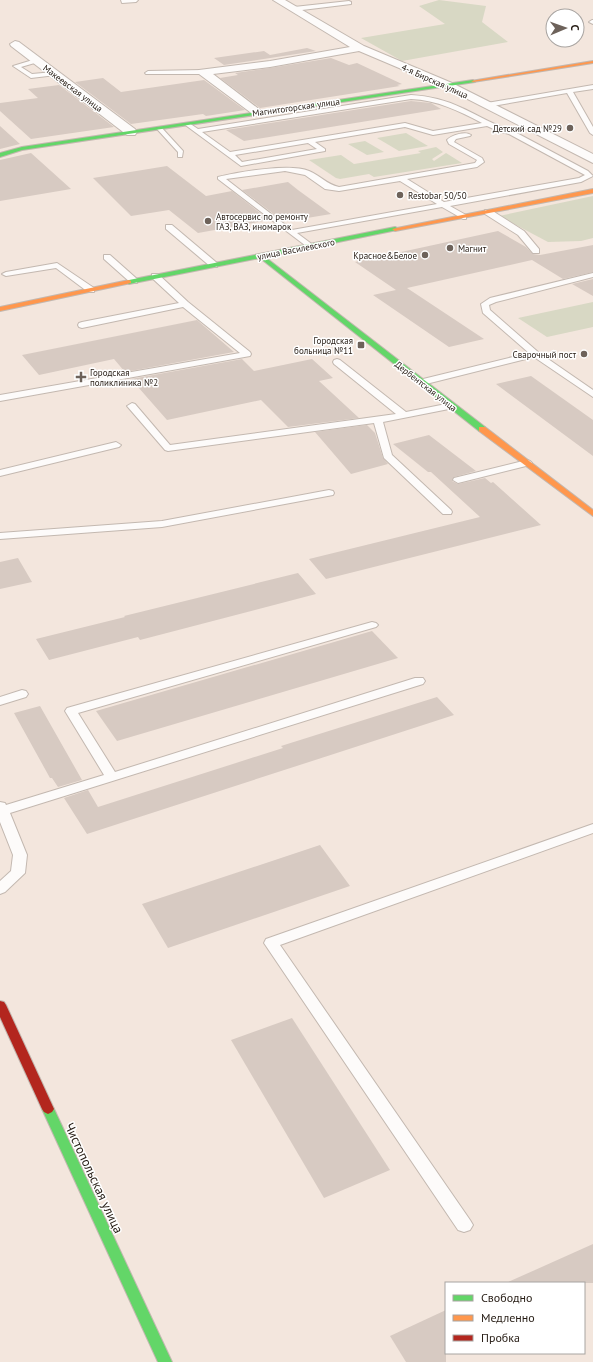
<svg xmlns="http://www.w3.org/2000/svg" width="593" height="1362" font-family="'PT Sans',sans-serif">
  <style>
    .green { fill: #d8d8c4 }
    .building { fill: #d7cac2 }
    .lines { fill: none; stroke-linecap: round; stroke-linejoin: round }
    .lane-casing { stroke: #c3b8b0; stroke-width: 2 }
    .street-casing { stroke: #c3b8b0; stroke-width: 2 }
    .fast-casing { stroke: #c3b8b0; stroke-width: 2 }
    .slow-casing { stroke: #c3b8b0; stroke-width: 2 }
    .jam-casing { stroke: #c3b8b0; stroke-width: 2 }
    .lane { fill: #fdfbfa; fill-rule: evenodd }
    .street { fill: #fdfbfa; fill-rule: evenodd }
    .fast { fill: #63d668; fill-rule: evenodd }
    .slow { fill: #ff974d; fill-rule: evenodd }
    .jam { fill: #b3261e; fill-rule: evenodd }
    .poi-dot { fill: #6d625a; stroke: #fff; stroke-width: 1.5 }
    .labels { text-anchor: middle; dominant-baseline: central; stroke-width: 3; stroke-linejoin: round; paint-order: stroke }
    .far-street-label { font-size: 9px; fill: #251b13; stroke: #fff }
    .far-poi-label { font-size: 9px; fill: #251b13; stroke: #fff; text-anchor: end }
    .near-street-label { font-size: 13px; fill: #251b13; stroke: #fff }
  </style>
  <rect width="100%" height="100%" fill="#f3e6dd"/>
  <g class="green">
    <path d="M439,0L486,6L482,22L508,42L402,61L361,38L445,24L419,6Z"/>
    <path d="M406,133L428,146L399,151L377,138Z"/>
    <path d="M365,141L384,152L367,155L348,144Z"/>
    <path d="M436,147L443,152L432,159L434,161L446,153L462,163L374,177L369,174L340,179L336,178L309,160L341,155L354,164L421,153L418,151Z"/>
    <path d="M593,196V238L581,241L548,242L499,216Z"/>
    <path d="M593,302V327L547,337L518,318Z"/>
  </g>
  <g class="building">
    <path d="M307,48L316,51L224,65L214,58L264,51L270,55Z"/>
    <path d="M331,58L349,65L357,63L402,84L397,85L400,86L260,108L220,78L238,75L235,73L270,68Z"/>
    <path d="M103,78L121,92L204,80L245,110L206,116L203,114L131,124L75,82Z"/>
    <path d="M59,85L114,127L31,139L0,111V103L38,98L28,89Z"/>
    <path d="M411,101L431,103L441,109L244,141L226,130Z"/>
    <path d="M0,126L20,144L0,149Z"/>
    <path d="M31,153L71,189L0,201V160Z"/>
    <path d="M167,166L206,196L232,191L269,220L198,233L169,210L131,216L93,178Z"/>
    <path d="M288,182L298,190L331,214L301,219L296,215L279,218L242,190Z"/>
    <path d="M498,231L526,247L533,254L540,255L593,245V272L563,279L532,260L407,288L484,339L449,347L373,295L396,290L355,262Z"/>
    <path d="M593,279V296L572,284Z"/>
    <path d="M197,320L234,352L125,372L114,359L39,375L22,355Z"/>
    <path d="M242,359L254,371L312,359L333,378L319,381L359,418L288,427L261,400L167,420L131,379Z"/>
    <path d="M531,376L593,420V456L496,384Z"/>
    <path d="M367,425L375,433L383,458L388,464L351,474L315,432Z"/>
    <path d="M429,435L476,471L454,477L452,481L458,484L485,478L491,483L493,482L541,525L326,579L309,559L480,517L431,472H428L393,444Z"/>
    <path d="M18,558L32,582L0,589V562Z"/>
    <path d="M298,573L316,594L140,640L138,637L49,660L36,639L125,617L124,616Z"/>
    <path d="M372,631L398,658L117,741L96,711Z"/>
    <path d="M437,697L454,715L87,834L64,798L88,790L98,807L283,748L281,746Z"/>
    <path d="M40,706L82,780L58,787L52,778H50L14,713Z"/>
    <path d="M320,845L350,886L168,948L142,904Z"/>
    <path d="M292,1018L390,1170L324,1198L231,1040Z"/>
    <path d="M593,1244V1283H506Z"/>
    <path d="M446,1310V1362H406L390,1336Z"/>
  </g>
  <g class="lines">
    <g class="lane-casing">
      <g id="lane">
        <path d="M349,1L351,2V4L294,11L291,9L294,7Z"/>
        <path d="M592,20H593V24L589,22Z"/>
        <path d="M36,59L39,61L38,62L21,67L32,74L54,72L57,74L56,75L31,78L13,66Z"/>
        <path d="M148,71L203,70L206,72L203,74H146L145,73Z"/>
        <path d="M593,85V89L573,92L593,127V135L590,133L567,93L487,107L484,105L487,103Z"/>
        <path d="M411,95C429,96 446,100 462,108C480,116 495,126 513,131L588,171L593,176L581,182L450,206L466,215V219H463L442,207L297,233L313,245V249H310L218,179V177C239,172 290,163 309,171C321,176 326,184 339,187L475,163L477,160L449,144L447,140C452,135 465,131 471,135L470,136L456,139L454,142L482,158L484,162L477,167L407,179L444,202L579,178L585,175L509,134L498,131L487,126L433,135L405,127L315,142L325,149V151L241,166L184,124L189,123L198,129ZM411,99C437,100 459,111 482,123L433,131L405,123L230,152L202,132ZM308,143L317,149L242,162L235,155ZM285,171L305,175L325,189L339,191L400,181L437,204L292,230L226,179Z"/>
        <path d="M157,127H161L183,151L182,157H178V152L157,129Z"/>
        <path d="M485,210H491L524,231L539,249V253H533L518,235L485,214Z"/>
        <path d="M166,225H172L217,263V267H211L166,229Z"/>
        <path d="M104,255H110L137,279V283H131L104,259Z"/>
        <path d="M57,263L94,288V292H88L56,268L6,276L2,274L6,272Z"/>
        <path d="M593,273V277L496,302L489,305L490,310L538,352L593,390V397L534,357L422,385L417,382L419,380L529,353L483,313L481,304L490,298Z"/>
        <path d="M152,274H158L188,302L250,352L251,354L250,356L0,401V395L240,353L183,307L82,328L79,327L78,325L79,323L82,322L179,303L152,278Z"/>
        <path d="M337,359L340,360L406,412L451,403L454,404L456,406L454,408L383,422L392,455L451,510L452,512L451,514H443L384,458L374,423L168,451L165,450L127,406L132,403L135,404L170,445L396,414L334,364L333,362L334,360Z"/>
        <path d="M116,442L121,445L119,447L0,476V470Z"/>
        <path d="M527,460L530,461L532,463L530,465L458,483L453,480L454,478Z"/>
        <path d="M329,490L333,491L334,493L333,495L162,527L0,539V533L162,521Z"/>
        <path d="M372,622L376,623L378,625L376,627L78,713L115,772L415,678H423L425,681L423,684L10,813L27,855L25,873L5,892L0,894V881L11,871L13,855L0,822V802L5,803L6,805L104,775L65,711L67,708Z"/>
        <path d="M22,690L26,691L28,694L26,697L0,705V697Z"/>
        <path d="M593,824V833L280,945L470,1220L473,1225L470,1230L464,1232L458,1230L264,943L266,939Z"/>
      </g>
    </g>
    <g class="street-casing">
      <g id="street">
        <path d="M121,0H138L136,2L122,3Z"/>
        <path d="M273,0H285L364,46L452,83L593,154V163L444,87L359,51L270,67L213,74L264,113L262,115H254L199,74L197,72L199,70L270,61L350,47Z"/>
        <path d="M15,41L19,42L135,129L137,132L135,135H127L11,46L10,44Z"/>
      </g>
    </g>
    <g class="fast-casing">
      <g id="fast">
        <path d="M473,80L475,82L22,150L0,157V153L22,147Z"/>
        <path d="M395,227L397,228V230L265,257L485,427V431H479L260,258L129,284L126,282L129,280Z"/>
        <path d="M48,1104L52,1106L54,1109L172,1362H158L42,1109L44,1106Z"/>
      </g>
    </g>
    <g class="slow-casing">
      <g id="slow">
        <path d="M593,61V63L473,82L471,81Z"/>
        <path d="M593,189V193L395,231L392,229Z"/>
        <path d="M129,280L131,281V283L0,311V307Z"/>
        <path d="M479,427H485L593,510V516L479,431Z"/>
      </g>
    </g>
    <g class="jam-casing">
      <path id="jam" d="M0,1001L4,1002L6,1005L54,1109L52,1112L48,1114L44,1112L42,1109L0,1017Z"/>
    </g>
    <use href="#lane" class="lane"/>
    <use href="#street" class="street"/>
    <use href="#fast" class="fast"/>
    <use href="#slow" class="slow"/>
    <use href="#jam" class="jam"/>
  </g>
  <g class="poi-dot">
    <circle cx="570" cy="128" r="4"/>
    <circle cx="400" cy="195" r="4"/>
    <circle cx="208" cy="221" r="4"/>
    <circle cx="450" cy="248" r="4"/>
    <circle cx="425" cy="255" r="4"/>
    <rect x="357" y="341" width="8" height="8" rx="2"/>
    <circle cx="584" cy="354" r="4"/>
    <path d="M79 371h4v4h4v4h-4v4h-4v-4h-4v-4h4z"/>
  </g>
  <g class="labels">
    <g class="far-street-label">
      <text transform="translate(435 81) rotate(24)">4-я Бирская улица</text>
      <text transform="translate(73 88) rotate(37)">Макеевская улица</text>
      <text transform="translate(296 107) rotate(-8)">Магнитогорская улица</text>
      <text transform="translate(296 249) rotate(-11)">улица Василевского</text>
      <text transform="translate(426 386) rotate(38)">Дербентская улица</text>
    </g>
    <g class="far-poi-label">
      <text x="562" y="128">Детский сад №29</text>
      <text x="408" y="195" text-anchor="start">Restobar 50/50</text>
      <text x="216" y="216" text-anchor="start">Автосервис по ремонту<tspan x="216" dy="10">ГАЗ, ВАЗ, иномарок</tspan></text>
      <text x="458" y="248" text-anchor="start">Магнит</text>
      <text x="417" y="255">Красное&amp;Белое</text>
      <text x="353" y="340">Городская<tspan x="353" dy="10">больница №11</tspan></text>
      <text x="576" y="354">Сварочный пост</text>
      <text x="90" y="372" text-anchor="start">Городская<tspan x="90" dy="10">поликлиника №2</tspan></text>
    </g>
    <g class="near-street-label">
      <text transform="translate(94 1178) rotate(65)">Чистопольская улица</text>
    </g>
  </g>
  <rect x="445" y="1282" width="140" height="72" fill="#ffffff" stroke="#a8a4a1"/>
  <rect x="453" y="1295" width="20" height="6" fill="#63d668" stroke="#a8a4a1"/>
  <text x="481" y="1302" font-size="12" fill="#251b13">Свободно</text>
  <rect x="453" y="1315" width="20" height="6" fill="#ff974d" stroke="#a8a4a1"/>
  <text x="481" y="1322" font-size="12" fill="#251b13">Медленно</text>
  <rect x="453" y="1335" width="20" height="6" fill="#b3261e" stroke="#a8a4a1"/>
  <text x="481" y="1342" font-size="12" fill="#251b13">Пробка</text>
  <g transform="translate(565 28) rotate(88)"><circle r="19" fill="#ffffff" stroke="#a8a4a1"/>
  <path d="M0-3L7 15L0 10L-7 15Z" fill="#6d625a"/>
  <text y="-6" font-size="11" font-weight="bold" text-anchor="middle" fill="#251b13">С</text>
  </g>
</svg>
